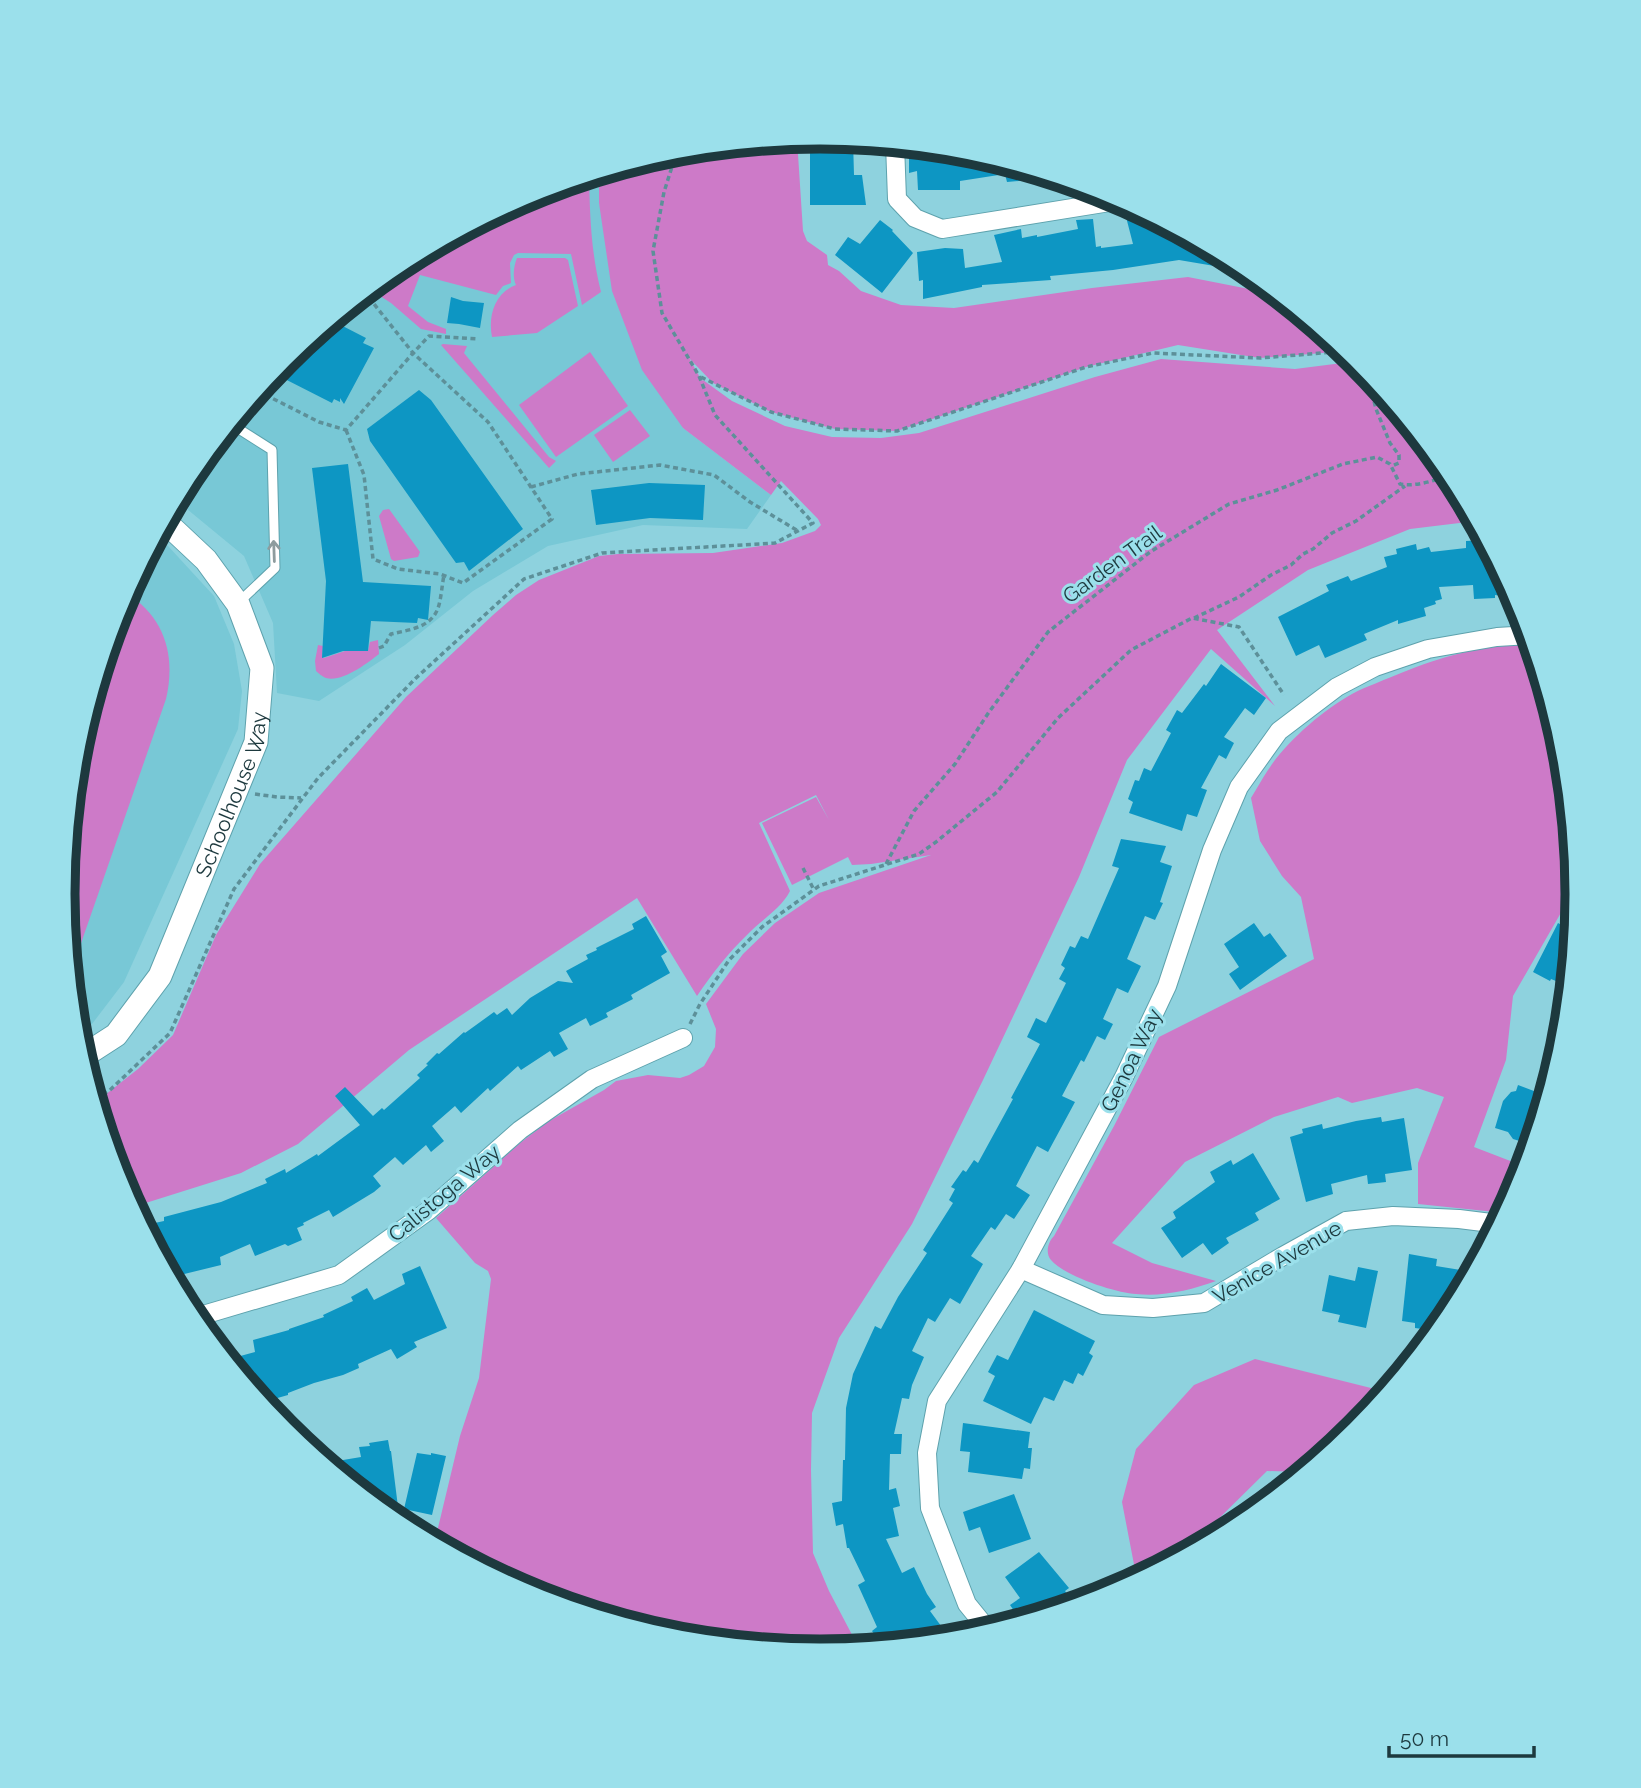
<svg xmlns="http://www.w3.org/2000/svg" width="1641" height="1788" font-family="Raleway,sans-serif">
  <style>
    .built { fill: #78c8d6 }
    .green { fill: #cd7ac8 }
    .building { fill: #0d96c3 }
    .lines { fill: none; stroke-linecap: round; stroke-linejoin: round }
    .service-casing { stroke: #5ea2ad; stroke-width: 11 }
    .minor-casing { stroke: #5ea2ad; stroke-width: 20 }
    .tertiary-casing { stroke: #5ea2ad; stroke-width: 25 }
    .path { stroke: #5d9099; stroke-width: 3.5; stroke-dasharray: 5 3.5; stroke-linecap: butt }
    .service { stroke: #fff; stroke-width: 9 }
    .minor { stroke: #fff; stroke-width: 18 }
    .tertiary { stroke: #fff; stroke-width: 23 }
    .oneway { stroke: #8e9c9e }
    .labels { text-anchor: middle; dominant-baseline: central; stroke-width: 6; stroke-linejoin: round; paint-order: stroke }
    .street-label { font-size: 21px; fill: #1d393e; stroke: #9be0eb }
    .rim { fill: none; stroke: #1d393e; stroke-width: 9 }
  </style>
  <rect width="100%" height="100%" fill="#8ed2de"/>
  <g class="built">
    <path d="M599,174V203L683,428L771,495L747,529L643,525L548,546L473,591L405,645L319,701L277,693L273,623L244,556L176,500L191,473L285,358L400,264L531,194Z"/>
    <path d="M156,538L168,546L214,596L234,644L242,691L238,729L124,982L92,1024L77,1036L63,894L78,746L121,604Z"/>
  </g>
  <g class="green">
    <path d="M797,139L803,231L807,241L827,255L828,265L839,271L861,291L901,305L954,308L1092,288L1188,277L1249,289L1275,291L1347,351L1260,358L1178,345L1086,367L897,431L835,429L771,412L713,383L689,358L702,381L703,380L732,401L785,426L832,437L881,438L919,433L1095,377L1161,359L1295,369L1358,361L1451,473L1476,521L1410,529L1308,570L1217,630L1275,706L1211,649L1127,760L1079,877L983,1080L912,1224L839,1338L812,1413L811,1470L813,1553L829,1591L859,1648L820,1651L672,1637L530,1594L430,1540L437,1532L460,1436L479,1378L491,1279L488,1271L475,1263L436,1218L520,1143L549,1121L604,1090L616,1081L648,1075L680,1078L689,1075L704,1066L715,1047L716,1029L706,1004L743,954L775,923L819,893L931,855L871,864L852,865L848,857L792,885L762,823L816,797L829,820L816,795L759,823L790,891C781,909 761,920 747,935C728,953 712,974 697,996L637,898L409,1050L298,1144L241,1173L133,1207L121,1183L96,1102L138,1069L173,1035L216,935L260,864L406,697L493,615L516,595L539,580L599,556L618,554L713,553L782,543L815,531L821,525L818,519L781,481L771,495L683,428L642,370L612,291L599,203V174L673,151Z"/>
    <path d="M589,176C590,217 591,252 601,292L582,305L571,254L518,253L514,255L510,263L511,283L503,286L496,295L420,275L408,306L428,322L446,329V334L421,329L391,303L369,289L400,264L531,194Z"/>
    <path d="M517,258H565L568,260L578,306L537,333L492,337C488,317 494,293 516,285C512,277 514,265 517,258Z"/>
    <path d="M443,344L467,346L464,353L549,457L556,461L549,468L441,345Z"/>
    <path d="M590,352L628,406L556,457L519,405Z"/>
    <path d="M630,410L650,436L613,462L594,435Z"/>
    <path d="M389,509L420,552L418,557L394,561L391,559L379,516L383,510Z"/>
    <path d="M126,593C165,617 176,656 166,699L71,972L63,894L78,746L121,604Z"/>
    <path d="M378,640L379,654C368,663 341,683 326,678C323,677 318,673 316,671L315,661L318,645L323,646L322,657L324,658L345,651H368L370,642Z"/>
    <path d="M1521,645H1533L1564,747L1578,894L1577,908L1566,904L1513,996L1506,1060L1474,1147L1526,1167L1520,1184L1505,1213L1418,1204V1163L1444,1097L1417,1088L1352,1103L1338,1097L1274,1117L1185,1162L1112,1243L1152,1263L1216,1281C1191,1290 1163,1297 1136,1294C1116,1293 1064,1276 1051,1260C1045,1253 1048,1242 1054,1236L1114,1126L1159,1037L1314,959L1301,897L1282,876L1260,841L1251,798C1257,788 1262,779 1268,770C1286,742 1323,710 1352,694C1367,686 1385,680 1401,673C1443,656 1476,647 1521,645Z"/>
    <path d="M1255,1359L1387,1392L1356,1430L1304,1472L1267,1471L1194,1543V1549L1137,1580L1122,1502L1136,1449L1194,1385Z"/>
  </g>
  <g class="building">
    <path d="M821,136L853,140L854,175H862L866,205H810V152H803L811,138Z"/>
    <path d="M909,145L969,151L1054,178L1007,182L1005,174L960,181V190H918L917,171L909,173Z"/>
    <path d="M1142,211L1242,264L1250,272L1179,260L1113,270L1050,276L1051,280L982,285V287L923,299V280L919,281L917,252L945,248L963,249L965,268L1002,262L994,235L1021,229L1022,238L1037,235V237L1078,229L1076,220L1093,219L1096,247L1101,246V248L1133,244L1125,213Z"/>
    <path d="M880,220L893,230L892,231L913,253L882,293L835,255L848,237L860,244Z"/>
    <path d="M451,297L463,301L484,303L480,328L459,324L447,323Z"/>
    <path d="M331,320L366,338L363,343L374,348L344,404L340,398V402L334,399L332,403L273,373L285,358Z"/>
    <path d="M419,390L431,400L523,529L469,571L464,562L456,563L370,441L367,429Z"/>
    <path d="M348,464L363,582L431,586L428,620L418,618L417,623L371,621L368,651H343L322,658L326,581L312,468Z"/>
    <path d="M649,483L705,485L703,520L650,518L596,525L591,490Z"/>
    <path d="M1486,540L1517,598L1495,595V598L1474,599L1473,585L1439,587L1442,599L1435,601L1436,604L1424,608L1426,616L1398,624V620L1364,634L1367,640L1325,658L1319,645L1296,656L1278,617L1329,591L1326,585L1348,576L1351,581L1387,567L1384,557L1397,554L1396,549L1416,544L1417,550L1429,547L1431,552L1466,548V541Z"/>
    <path d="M1221,664L1266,698L1254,715L1245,708L1224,737L1234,743L1226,759L1219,755L1201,788L1207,790L1197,817L1187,814L1182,831L1129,813L1133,802L1128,799L1135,780L1139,781L1144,768L1151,771L1171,733L1166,730L1177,710L1182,713L1204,684L1206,686Z"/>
    <path d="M1121,839L1166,846L1160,862L1172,866L1160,902L1163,903L1155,920L1145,916L1127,959L1141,966L1128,993L1117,988L1103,1019L1113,1024L1105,1040L1097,1036L1084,1062L1081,1060L1062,1096L1075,1102L1048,1152L1037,1146L1016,1186L1030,1195L1014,1219L1006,1214L995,1230L991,1227L971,1256L983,1264L960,1304L950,1298L935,1322L928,1318L912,1351L924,1357L912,1385L909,1399L902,1398L894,1434H902L901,1454H890L889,1490L896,1488L900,1506L893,1508L899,1536L886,1539L902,1573L914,1567L927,1594L936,1607L930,1611L947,1634L939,1640L882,1645L872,1631L877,1627L858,1585L865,1581L849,1548H847L843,1524L836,1526L832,1503L842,1501L843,1460H845L846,1408L853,1374L875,1326L881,1329L898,1297L927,1253L923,1250L953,1203L949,1200L955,1189L951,1187L963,1170L966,1172L974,1160L978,1163L1013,1099L1011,1098L1040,1044L1027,1037L1036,1018L1046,1023L1066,983L1059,979L1065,968L1061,965L1070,946L1075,948L1081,936L1088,939L1119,868L1112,866Z"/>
    <path d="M646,916L667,952L661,956L670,973L631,995L633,999L606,1013L608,1017L590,1026L586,1018L559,1033L568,1049L554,1057L550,1051L521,1070L518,1066L490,1091L488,1088L461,1113L455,1106L432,1126L444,1141L431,1152L426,1145L403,1165L395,1157L373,1176L381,1186L374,1192L333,1217L329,1210L303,1223L304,1225L297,1228L302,1240L288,1246L285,1244L255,1256L250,1244L220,1257L221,1265L172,1277L169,1266L165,1267L157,1252L150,1224L164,1221V1217L221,1202L267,1183L265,1179L285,1169L286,1173L317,1154L318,1156L360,1125L335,1096L345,1087L373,1116L382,1108L384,1110L420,1078L417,1075L428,1065L426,1064L437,1053L439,1054L464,1032L465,1033L494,1012L497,1015L507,1008L512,1015L530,998L558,981L573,983L566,971L588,959L586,955L597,950L596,948L634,929L632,924Z"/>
    <path d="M1254,923L1264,937L1270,933L1287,956L1240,990L1229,974L1239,967L1224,944Z"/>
    <path d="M1558,923L1574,932L1569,987L1556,981L1551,979L1550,981L1533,972Z"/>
    <path d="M1518,1085L1547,1096L1532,1145L1513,1139L1508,1132L1495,1128L1503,1101L1511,1092L1516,1091Z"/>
    <path d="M1381,1117L1382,1122L1404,1118L1412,1170L1385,1174L1386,1182L1368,1184L1367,1175L1331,1184L1333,1194L1306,1202L1290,1137L1303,1133L1302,1129L1322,1124L1323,1129L1356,1121Z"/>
    <path d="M1253,1153L1280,1199L1255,1213L1259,1220L1226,1238L1229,1243L1212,1255L1203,1243L1182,1258L1161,1228L1176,1218L1173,1212L1215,1182L1210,1172L1231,1160L1233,1165Z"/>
    <path d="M1409,1254L1437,1259L1436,1266L1473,1272L1450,1315L1437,1331L1415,1328V1323L1402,1321Z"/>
    <path d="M420,1266L447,1328L414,1342L417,1347L397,1359L391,1349L358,1364L359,1368L343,1375L314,1383L288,1393V1395L274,1399L273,1396L260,1399L233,1366V1358L255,1352L253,1340L289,1330V1329L324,1317L323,1315L353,1301L351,1297L367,1288L374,1300L405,1284L402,1274Z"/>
    <path d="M1358,1267L1378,1271L1366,1328L1338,1322L1340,1315L1322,1311L1329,1275L1355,1281Z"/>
    <path d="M1034,1310L1095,1341L1089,1353L1093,1356L1083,1376L1078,1373L1073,1384L1064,1380L1054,1401L1044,1397L1031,1424L983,1401L995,1376L988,1372L997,1355L1008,1360Z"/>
    <path d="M963,1423L1030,1432L1028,1448H1032L1030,1469L1024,1468L1022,1479L968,1472L970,1452L960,1451Z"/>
    <path d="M388,1440L390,1451H391L398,1507L385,1505L386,1513L365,1496L364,1484L353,1486L325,1463L361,1457L359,1447L370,1446L369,1443Z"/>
    <path d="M417,1453L431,1455V1453L446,1456L432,1515L404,1509Z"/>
    <path d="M1014,1494L1031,1539L989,1553L980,1527L969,1531L963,1512Z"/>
    <path d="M1039,1552L1069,1588L1065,1591L1075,1605L1021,1621L1010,1605L1020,1598L1005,1577Z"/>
  </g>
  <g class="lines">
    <g class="service-casing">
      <path id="service" d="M231,424L272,450L275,568L239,602"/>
    </g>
    <g class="minor-casing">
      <g id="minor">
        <path d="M895,144L897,199L915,218L942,229L1122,200"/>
        <path d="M1021,1269L1103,1305L1153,1308L1204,1303L1283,1256L1346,1221L1393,1216L1459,1219L1499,1224"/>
        <path d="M193,1318L339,1275L428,1211L520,1130L592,1079L683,1038"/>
        <path d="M989,1631L967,1604L930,1508L927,1453L937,1401L1021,1269L1124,1077L1167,986L1212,850L1239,787L1279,731L1337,687L1375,667L1428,649L1497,637L1530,635"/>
      </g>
    </g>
    <g class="tertiary-casing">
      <g id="tertiary">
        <path id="s1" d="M82,1057L116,1035L160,976L256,742L262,668L238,604L206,560L173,529L164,523"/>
      </g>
    </g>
    <g class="path">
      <path d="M1359,362L1370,385L1376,409L1390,443L1399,455V463L1392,466"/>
      <path d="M701,377L771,412L835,429L897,431L1086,367L1153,353L1260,358L1347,351"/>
      <path d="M258,391L319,422L346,430L413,353L429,336L478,339"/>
      <path d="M346,430L364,475L373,559L398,569L440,574L463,583L552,519L488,422L413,353L374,304L360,297"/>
      <path d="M531,487L578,474L660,465L714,475L750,502L798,531"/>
      <path d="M1194,618L1239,597L1271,575L1291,565L1303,554L1313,549L1332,533L1356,521L1405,486"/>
      <path d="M379,648L384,646L391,634C408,630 431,628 438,608C441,600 442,585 444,575"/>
      <path d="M255,794L277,797L301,798"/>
      <path d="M886,864L914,811L955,764L989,712L1048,632L1150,552L1229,504L1277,490L1343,464L1377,457L1390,464L1400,484C1417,487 1435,480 1451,475"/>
      <path d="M803,868L814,890"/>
      <path d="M690,1024L700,1004L729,960L762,927L819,886L919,854L936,842L997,792L1058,718L1131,650L1192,618L1239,627L1284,695"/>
      <path d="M95,1098L109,1091L170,1033L234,889L318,778L416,678L524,579L602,553L775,543L813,523L715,415L699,376L662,313L653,251L664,192L677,151"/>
    </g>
    <use href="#service" class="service"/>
    <use href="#minor" class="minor"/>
    <use href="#tertiary" class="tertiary"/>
  </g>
  <defs><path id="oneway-shaft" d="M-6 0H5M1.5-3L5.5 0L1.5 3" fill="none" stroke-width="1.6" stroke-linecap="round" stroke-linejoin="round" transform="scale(1.75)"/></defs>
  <use class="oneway" href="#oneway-shaft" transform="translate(274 551) rotate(-92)"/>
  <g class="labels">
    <g class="street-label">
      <text transform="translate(1112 564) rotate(-36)">Garden Trail</text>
      <text stroke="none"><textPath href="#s1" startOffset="310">Schoolhouse Way</textPath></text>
      <text transform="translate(1131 1060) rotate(-64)">Genoa Way</text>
      <text transform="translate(444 1193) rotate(-40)">Calistoga Way</text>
      <text transform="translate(1277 1262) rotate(-30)">Venice Avenue</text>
    </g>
  </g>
  <path d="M0 0H1641V1788H0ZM75 894a745 745 0 1 1 1490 0a745 745 0 1 1-1490 0Z" fill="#9be0eb" fill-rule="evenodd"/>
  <path class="rim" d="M75 894a745 745 0 1 1 1490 0a745 745 0 1 1-1490 0Z"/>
  <path d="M1389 1746v10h145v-10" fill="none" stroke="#1d393e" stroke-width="3.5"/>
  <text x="1400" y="1746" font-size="21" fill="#1d393e" stroke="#9be0eb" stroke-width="5" paint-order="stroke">50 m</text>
</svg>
